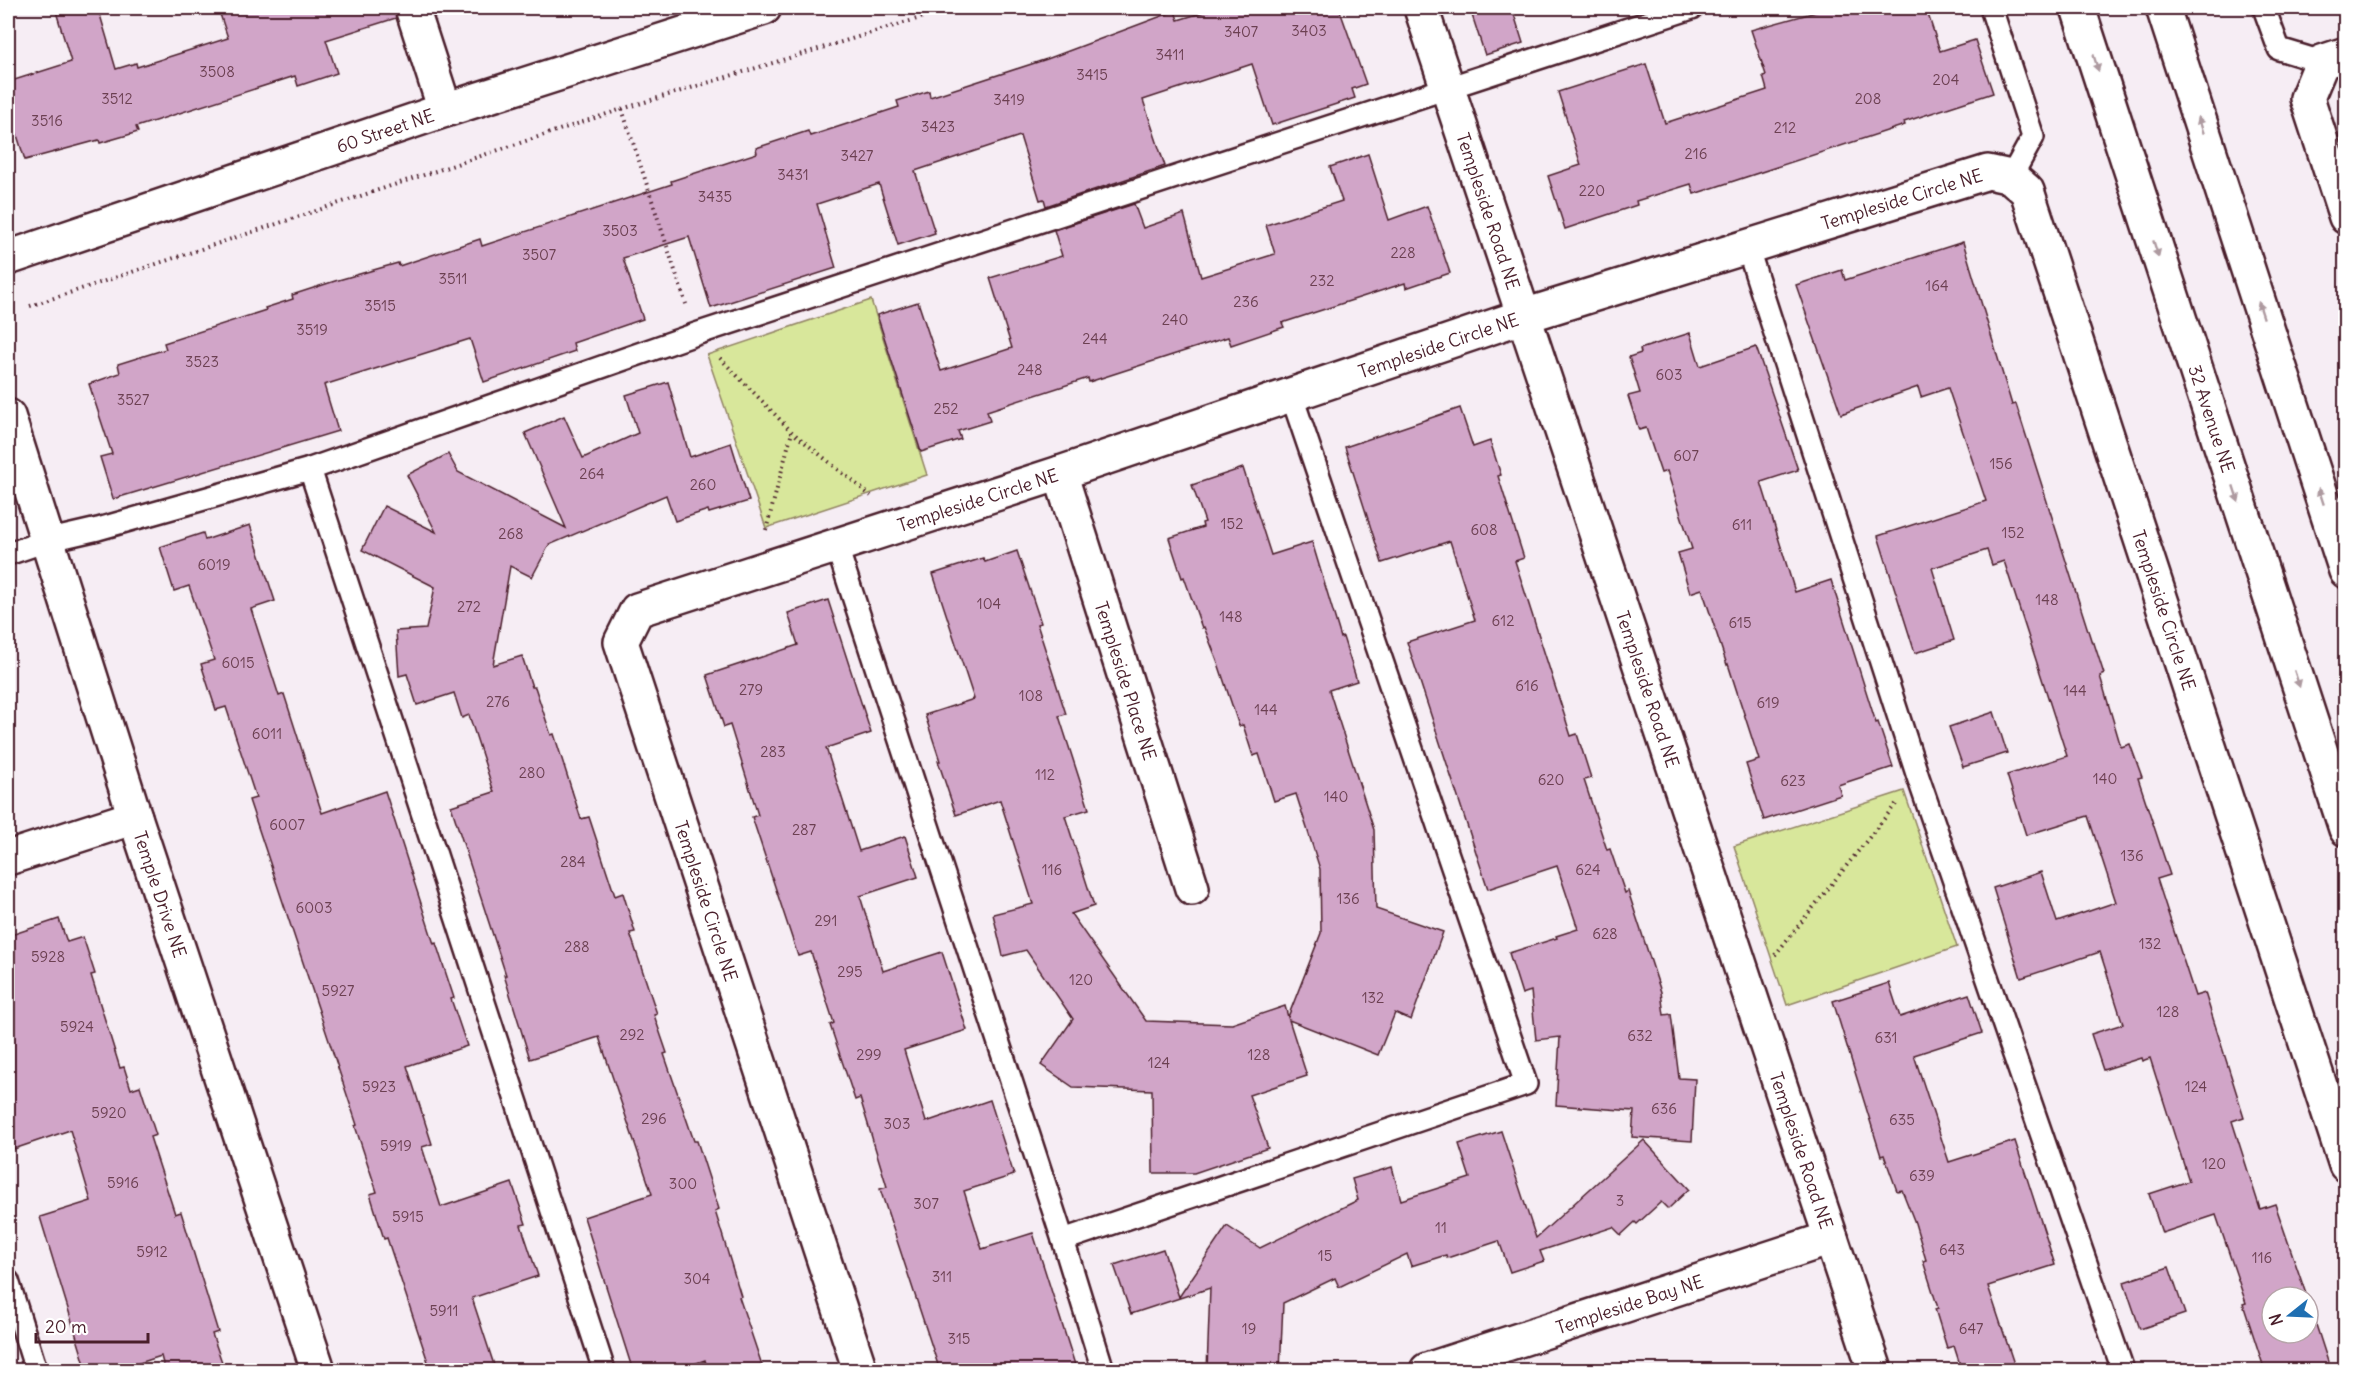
<svg xmlns="http://www.w3.org/2000/svg" width="2353" height="1378" font-family="Delius,sans-serif">
  <style>
    .green { fill: #d8e79b; stroke: #918363; stroke-width: 1.5 }
    .building { fill: #d1a5c8; stroke: #4a1f2b; stroke-width: 1.5 }
    .lines { fill: none; stroke-linecap: round; stroke-linejoin: round }
    .lane-casing { stroke: #4a1f2b; stroke-width: 26 }
    .street-casing { stroke: #4a1f2b; stroke-width: 38 }
    .secondary-casing { stroke: #4a1f2b; stroke-width: 38 }
    .path { stroke: #4a1f2b; stroke-width: 4; stroke-dasharray: 1.5 4.5; stroke-linecap: butt }
    .lane { stroke: #fff; stroke-width: 21 }
    .street { stroke: #fff; stroke-width: 33 }
    .secondary { stroke: #fff; stroke-width: 33 }
    .oneway { fill: #ae9aa0 }
    .labels { text-anchor: middle; dominant-baseline: central; stroke-width: 5; stroke-linejoin: round; paint-order: stroke }
    .number-label { font-size: 15px; fill: #6c4052 }
    .street-label { font-size: 18px; fill: #4a1f2b; stroke: #fff }
  </style>
  <rect width="100%" height="100%" fill="#f6edf4"/>
  <filter id="ink" filterUnits="userSpaceOnUse"><feTurbulence type="fractalNoise" baseFrequency=".0167" numOctaves="2"/><feDisplacementMap in="SourceGraphic" scale="12" xChannelSelector="R" yChannelSelector="G"/><feConvolveMatrix kernelMatrix="1 2 1 2 8 2 1 2 1" color-interpolation-filters="sRGB"/></filter>
  <g filter="url(#ink)">
    <g class="green">
      <path d="M871,300L927,475L766,528L707,355Z"/>
      <path d="M1904,791L1957,947L1787,1005L1734,846Z"/>
    </g>
    <g class="building">
      <path d="M55,8H98L116,69L136,63L137,67L228,38L218,8H394L396,18L326,40L337,73L298,86L295,76L136,127L138,132L100,143L99,140L25,160L8,107V82L71,62Z"/>
      <path d="M1217,8H1339L1366,84L1352,89L1355,98L1272,125L1252,64L1143,100L1165,166L1046,206L1044,199L1040,200L1020,136L915,171L935,233L898,245L879,184L817,204L836,268L711,308L689,237L623,258L643,319L573,343L575,351L484,382L470,339L324,385L338,431L113,499L100,457L112,454L89,384L120,373L118,364L166,349L164,343L266,310L265,308L293,299L292,295L335,281L398,263L399,266L480,239L482,246L672,184L671,181L757,153L756,148L808,131L810,136L899,107L897,101L929,91L930,97L1047,59L1175,11L1178,20Z"/>
      <path d="M1496,8H1512L1523,43L1485,55L1472,15Z"/>
      <path d="M1830,8H1926L1940,51L1975,40L1993,93L1904,122L1905,125L1694,194L1691,184L1636,201L1637,205L1565,229L1548,176L1581,165L1558,92L1646,64L1665,123L1767,90L1763,76L1766,75L1751,30Z"/>
      <path d="M1368,154L1389,220L1427,206L1450,273L1406,288L1405,283L1282,323L1284,327L1231,345L1228,337L1089,382L1088,378L987,411L990,421L958,431L961,439L921,452L877,315L918,302L941,371L1012,348L990,278L1062,256L1054,230L1134,204L1143,228L1184,214L1201,277L1275,254L1266,225L1342,201L1330,167Z"/>
      <path d="M1963,242L2012,405L2016,404L2092,643H2094L2104,674L2100,676L2121,747L2130,744L2142,777L2138,778L2170,875L2157,879L2195,996L2205,993L2244,1117L2232,1121L2260,1209L2275,1204L2307,1297H2272V1333H2308V1300L2331,1371H2265L2243,1304L2246,1303L2216,1215L2162,1233L2149,1194L2189,1181L2150,1058L2142,1061L2141,1058L2103,1070L2091,1034L2123,1024L2100,952L2021,978L1993,888L2041,872L2057,922L2116,902L2088,816L2026,835L2007,775L2067,756L2004,561L1992,565L1987,550L1932,568L1954,640L1915,653L1878,536L1986,501L1948,388L1921,397L1918,387L1841,414L1796,285L1842,270L1845,280Z"/>
      <path d="M1690,333L1700,366L1756,347L1798,470L1761,482L1795,592L1831,580L1876,723L1878,722L1893,767L1838,785L1841,795L1764,820L1746,764L1759,760L1728,664L1727,665L1702,589L1690,593L1678,553L1692,549L1667,471L1661,473L1646,428L1639,430L1628,396L1640,393L1629,357L1641,353L1640,349Z"/>
      <path d="M668,382L690,457L731,443L749,501L709,513L708,510L675,521L666,495L549,545L532,577L510,566L493,665L522,656L532,687H535L551,735L554,734L581,819L589,817L615,896L623,893L635,932L630,933L657,1014L654,1015L667,1053L664,1054L694,1141H697L719,1209L715,1211L741,1296L739,1297L764,1371H708L705,1360L674,1371H633L584,1217L652,1194L599,1037L530,1059L504,975H506L451,806L494,792L469,715L462,718L454,693L417,705L407,674L399,676L396,631L426,629L435,587L362,550L384,506L436,532L407,475L448,454L458,472L566,528L525,433L564,416L583,458L638,433L626,395Z"/>
      <path d="M1460,408L1473,447L1490,441L1501,475L1498,476L1524,558L1515,561L1571,736L1577,734L1591,778L1584,780L1607,850L1610,849L1625,893L1628,891L1661,992L1664,1015L1671,1014L1679,1078L1695,1079L1692,1141L1632,1137L1634,1111L1556,1105L1560,1037L1536,1040L1531,991L1522,994L1509,953L1557,938L1556,936L1578,929L1557,866L1488,889L1407,642L1475,620L1450,541L1382,563L1345,447Z"/>
      <path d="M1243,468L1271,555L1312,542L1341,638L1343,637L1357,681L1329,690L1374,830L1376,909L1443,932L1411,1020L1395,1013L1378,1055L1289,1020L1307,1076L1249,1095L1268,1148L1194,1173H1153L1152,1090L1073,1087L1041,1065L1073,1019L1026,950L1003,956L993,914L1033,904L1000,800L956,815L938,761H940L925,715L974,699L933,574L983,558L985,562L1017,551L1041,623L1037,624L1066,714L1059,716L1089,809L1065,816L1094,906L1071,914L1146,1021L1232,1024L1285,1006L1288,1017L1321,933L1320,869L1296,794L1274,801L1259,754L1253,756L1243,725L1239,726L1217,660L1204,627L1202,628L1184,577L1182,578L1169,538L1203,527L1202,523L1205,522L1192,485Z"/>
      <path d="M250,525L275,601L251,609L279,696L284,694L322,813L385,791L434,944L436,943L454,998L451,999L467,1046L407,1066L432,1144L422,1147L441,1207L512,1183L526,1224L521,1225L538,1276L472,1298L496,1371H431L387,1238L384,1239L370,1194L377,1192L355,1126L357,1125L249,800L256,798L226,707L216,710L201,664L214,660L189,586L174,591L160,547L203,533L205,540Z"/>
      <path d="M828,600L871,733L826,748L859,851L905,836L918,877L860,896L883,971L942,952L967,1030L904,1050L926,1122L990,1100L1014,1175L964,1191L982,1249L1033,1233L1077,1371H940L880,1189L887,1187L860,1098L855,1100L830,1025L834,1023L811,952L798,956L752,817L758,815L730,725L724,727L707,675L798,645L788,613Z"/>
      <path d="M1994,712L2007,753L1963,767L1949,727Z"/>
      <path d="M59,919L67,942L83,937L95,974L91,975L120,1068L124,1067L131,1089L140,1086L156,1135L150,1137L175,1214L181,1212L218,1332L212,1334L223,1365L205,1371H165L161,1356L115,1371H87L40,1217L91,1201L70,1130L14,1149L8,1130V936Z"/>
      <path d="M1889,983L1900,1017L1969,994L1982,1033L1914,1055L1949,1162L2015,1141L2055,1265L1988,1286L2014,1364L1993,1371H1962L1954,1346L1947,1348L1935,1309L1938,1308L1923,1261L1926,1260L1915,1223L1902,1190L1897,1191L1884,1155L1881,1156L1833,1001Z"/>
      <path d="M1501,1131L1536,1238L1644,1140L1689,1189L1668,1209L1661,1202L1637,1224L1635,1222L1621,1235L1613,1227L1540,1251L1544,1261L1510,1272L1499,1241L1447,1258L1446,1255L1411,1266L1407,1254L1339,1287L1335,1278L1283,1303L1280,1371H1207L1210,1288L1131,1314L1114,1265L1163,1249L1179,1297L1227,1226L1260,1248L1358,1200L1352,1179L1392,1167L1401,1200L1470,1178L1459,1144Z"/>
      <path d="M2169,1267L2185,1314L2140,1329L2124,1282Z"/>
    </g>
    <g class="lines">
      <g class="lane-casing">
        <g id="lane">
          <path d="M1991,8L2033,137L2011,177"/>
          <path d="M2264,8L2279,49L2322,62"/>
          <path d="M1747,246L1918,777L2123,1370"/>
          <path d="M836,544L1063,1240L1103,1370"/>
          <path d="M8,554L46,541L98,529L310,469"/>
          <path d="M1063,1240L1526,1084L1291,394"/>
          <path d="M8,1281L36,1370"/>
          <path d="M604,1370L310,469L696,334L1692,8"/>
        </g>
      </g>
      <g class="street-casing">
        <g id="street">
          <path d="M412,8L445,110"/>
          <path id="s1" d="M1421,8L1875,1370"/>
          <path d="M2346,54L2322,62L2307,98L2346,217"/>
          <path id="s2" d="M8,258L445,110L764,8"/>
          <path id="s3" d="M1060,473L1192,888"/>
          <path d="M8,858L135,817"/>
          <path id="s4" d="M860,1370L621,642L637,610L1060,473L1524,316L1988,172L2011,177L2027,191L2346,1165"/>
          <path id="s5" d="M1427,1370L1831,1238"/>
        </g>
      </g>
      <g class="secondary-casing">
        <g id="secondary">
          <path id="s6" d="M2078,8L2346,829"/>
          <path d="M2163,8L2346,571"/>
          <path id="s7" d="M8,416L135,817L318,1370"/>
        </g>
      </g>
      <g class="path">
        <path d="M622,109L687,307"/>
        <path d="M30,306L622,109L953,8"/>
        <path d="M720,358L792,432L871,496"/>
        <path d="M766,530L792,432"/>
        <path d="M1775,955L1896,804"/>
      </g>
      <use href="#lane" class="lane"/>
      <use href="#street" class="street"/>
      <use href="#secondary" class="secondary"/>
    </g>
    <defs><path id="oneway-solid" d="M-6-.8H1V-3.2L6.5 0L1 3.2V.8H-6Z" transform="scale(1.5)"/></defs>
    <g class="oneway">
      <use href="#oneway-solid" transform="translate(2096 63) rotate(72)"/>
      <use href="#oneway-solid" transform="translate(2201 125) rotate(-108)"/>
      <use href="#oneway-solid" transform="translate(2156 249) rotate(72)"/>
      <use href="#oneway-solid" transform="translate(2261 310) rotate(-108)"/>
      <use href="#oneway-solid" transform="translate(2236 494) rotate(72)"/>
      <use href="#oneway-solid" transform="translate(2321 496) rotate(-108)"/>
      <use href="#oneway-solid" transform="translate(2297 679) rotate(72)"/>
    </g>
  </g>
  <g class="labels">
    <g class="number-label">
      <text x="1309" y="30">3403</text>
      <text x="1241" y="31">3407</text>
      <text x="1170" y="54">3411</text>
      <text x="217" y="71">3508</text>
      <text x="1092" y="74">3415</text>
      <text x="1946" y="79">204</text>
      <text x="117" y="98">3512</text>
      <text x="1868" y="98">208</text>
      <text x="1009" y="99">3419</text>
      <text x="47" y="120">3516</text>
      <text x="938" y="126">3423</text>
      <text x="1785" y="127">212</text>
      <text x="1696" y="153">216</text>
      <text x="857" y="155">3427</text>
      <text x="793" y="174">3431</text>
      <text x="1592" y="190">220</text>
      <text x="715" y="196">3435</text>
      <text x="620" y="230">3503</text>
      <text x="1403" y="252">228</text>
      <text x="539" y="254">3507</text>
      <text x="453" y="278">3511</text>
      <text x="1322" y="280">232</text>
      <text x="1937" y="285">164</text>
      <text x="1246" y="301">236</text>
      <text x="380" y="305">3515</text>
      <text x="1175" y="319">240</text>
      <text x="312" y="329">3519</text>
      <text x="1095" y="338">244</text>
      <text x="202" y="361">3523</text>
      <text x="1030" y="369">248</text>
      <text x="1669" y="374">603</text>
      <text x="133" y="399">3527</text>
      <text x="946" y="408">252</text>
      <text x="1686" y="455">607</text>
      <text x="2001" y="463">156</text>
      <text x="592" y="473">264</text>
      <text x="703" y="484">260</text>
      <text x="1232" y="523">152</text>
      <text x="1742" y="524">611</text>
      <text x="1484" y="529">608</text>
      <text x="2013" y="532">152</text>
      <text x="511" y="533">268</text>
      <text x="214" y="564">6019</text>
      <text x="2047" y="599">148</text>
      <text x="989" y="603">104</text>
      <text x="469" y="606">272</text>
      <text x="1231" y="616">148</text>
      <text x="1503" y="620">612</text>
      <text x="1740" y="622">615</text>
      <text x="238" y="662">6015</text>
      <text x="1527" y="685">616</text>
      <text x="751" y="689">279</text>
      <text x="2075" y="690">144</text>
      <text x="1031" y="695">108</text>
      <text x="498" y="701">276</text>
      <text x="1768" y="702">619</text>
      <text x="1266" y="709">144</text>
      <text x="267" y="733">6011</text>
      <text x="773" y="751">283</text>
      <text x="532" y="772">280</text>
      <text x="1045" y="774">112</text>
      <text x="2105" y="778">140</text>
      <text x="1551" y="779">620</text>
      <text x="1793" y="780">623</text>
      <text x="1336" y="796">140</text>
      <text x="287" y="824">6007</text>
      <text x="804" y="829">287</text>
      <text x="2132" y="855">136</text>
      <text x="573" y="861">284</text>
      <text x="1052" y="869">116</text>
      <text x="1588" y="869">624</text>
      <text x="1348" y="898">136</text>
      <text x="314" y="907">6003</text>
      <text x="826" y="920">291</text>
      <text x="1605" y="933">628</text>
      <text x="2150" y="943">132</text>
      <text x="577" y="946">288</text>
      <text x="48" y="956">5928</text>
      <text x="850" y="971">295</text>
      <text x="1081" y="979">120</text>
      <text x="338" y="990">5927</text>
      <text x="1373" y="997">132</text>
      <text x="2168" y="1011">128</text>
      <text x="77" y="1026">5924</text>
      <text x="632" y="1034">292</text>
      <text x="1640" y="1035">632</text>
      <text x="1886" y="1037">631</text>
      <text x="869" y="1054">299</text>
      <text x="1259" y="1054">128</text>
      <text x="1159" y="1062">124</text>
      <text x="379" y="1086">5923</text>
      <text x="2196" y="1086">124</text>
      <text x="1664" y="1108">636</text>
      <text x="109" y="1112">5920</text>
      <text x="654" y="1118">296</text>
      <text x="1902" y="1119">635</text>
      <text x="897" y="1123">303</text>
      <text x="396" y="1145">5919</text>
      <text x="2214" y="1163">120</text>
      <text x="1922" y="1175">639</text>
      <text x="123" y="1182">5916</text>
      <text x="683" y="1183">300</text>
      <text x="1620" y="1200">3</text>
      <text x="926" y="1203">307</text>
      <text x="408" y="1216">5915</text>
      <text x="1441" y="1227">11</text>
      <text x="1952" y="1249">643</text>
      <text x="152" y="1251">5912</text>
      <text x="1325" y="1255">15</text>
      <text x="2262" y="1257">116</text>
      <text x="942" y="1276">311</text>
      <text x="697" y="1278">304</text>
      <text x="444" y="1310">5911</text>
      <text x="1249" y="1328">19</text>
      <text x="1971" y="1328">647</text>
      <text x="959" y="1338">315</text>
    </g>
    <g class="street-label">
      <text stroke="none"><textPath href="#s2" startOffset="398">60 Street NE</textPath></text>
      <text stroke="none"><textPath href="#s4" startOffset="2132">Templeside Circle NE</textPath></text>
      <text stroke="none"><textPath href="#s1" startOffset="214">Templeside Road NE</textPath></text>
      <text stroke="none"><textPath href="#s4" startOffset="1646">Templeside Circle NE</textPath></text>
      <text stroke="none"><textPath href="#s6" startOffset="432">32 Avenue NE</textPath></text>
      <text stroke="none"><textPath href="#s4" startOffset="1160">Templeside Circle NE</textPath></text>
      <text stroke="none"><textPath href="#s4" startOffset="2708">Templeside Circle NE</textPath></text>
      <text stroke="none"><textPath href="#s3" startOffset="218">Templeside Place NE</textPath></text>
      <text stroke="none"><textPath href="#s1" startOffset="718">Templeside Road NE</textPath></text>
      <text stroke="none"><textPath href="#s7" startOffset="502">Temple Drive NE</textPath></text>
      <text transform="translate(706 901) rotate(72)">Templeside Circle NE</text>
      <text stroke="none"><textPath href="#s1" startOffset="1204">Templeside Road NE</textPath></text>
      <text stroke="none"><textPath href="#s5" startOffset="213">Templeside Bay NE</textPath></text>
    </g>
  </g>
  <rect width="2353" height="1378" fill="none" stroke="#fff" stroke-width="30"/>
  <rect x="15" y="15" width="2323" height="1348" fill="none" stroke="#4a1f2b" stroke-width="2" filter="url(#ink)"/>
  <g transform="translate(2290 1315) rotate(252)"><circle r="28" fill="#ffffff" stroke="#b7a5aa" stroke-width="1.5"/>
  <path d="M0-4.5L10 22L0 15L-10 22Z" fill="#1f6fb2"/>
  <text y="-9" font-size="16" font-weight="bold" text-anchor="middle" fill="#4a1f2b">N</text>
  </g>
  <path d="M36 1333v9h112v-9" fill="none" stroke="#4a1f2b" stroke-width="3"/>
  <text x="45" y="1333" font-size="18" fill="#4a1f2b" stroke="#ffffff" stroke-width="4.5" paint-order="stroke">20 m</text>
</svg>
